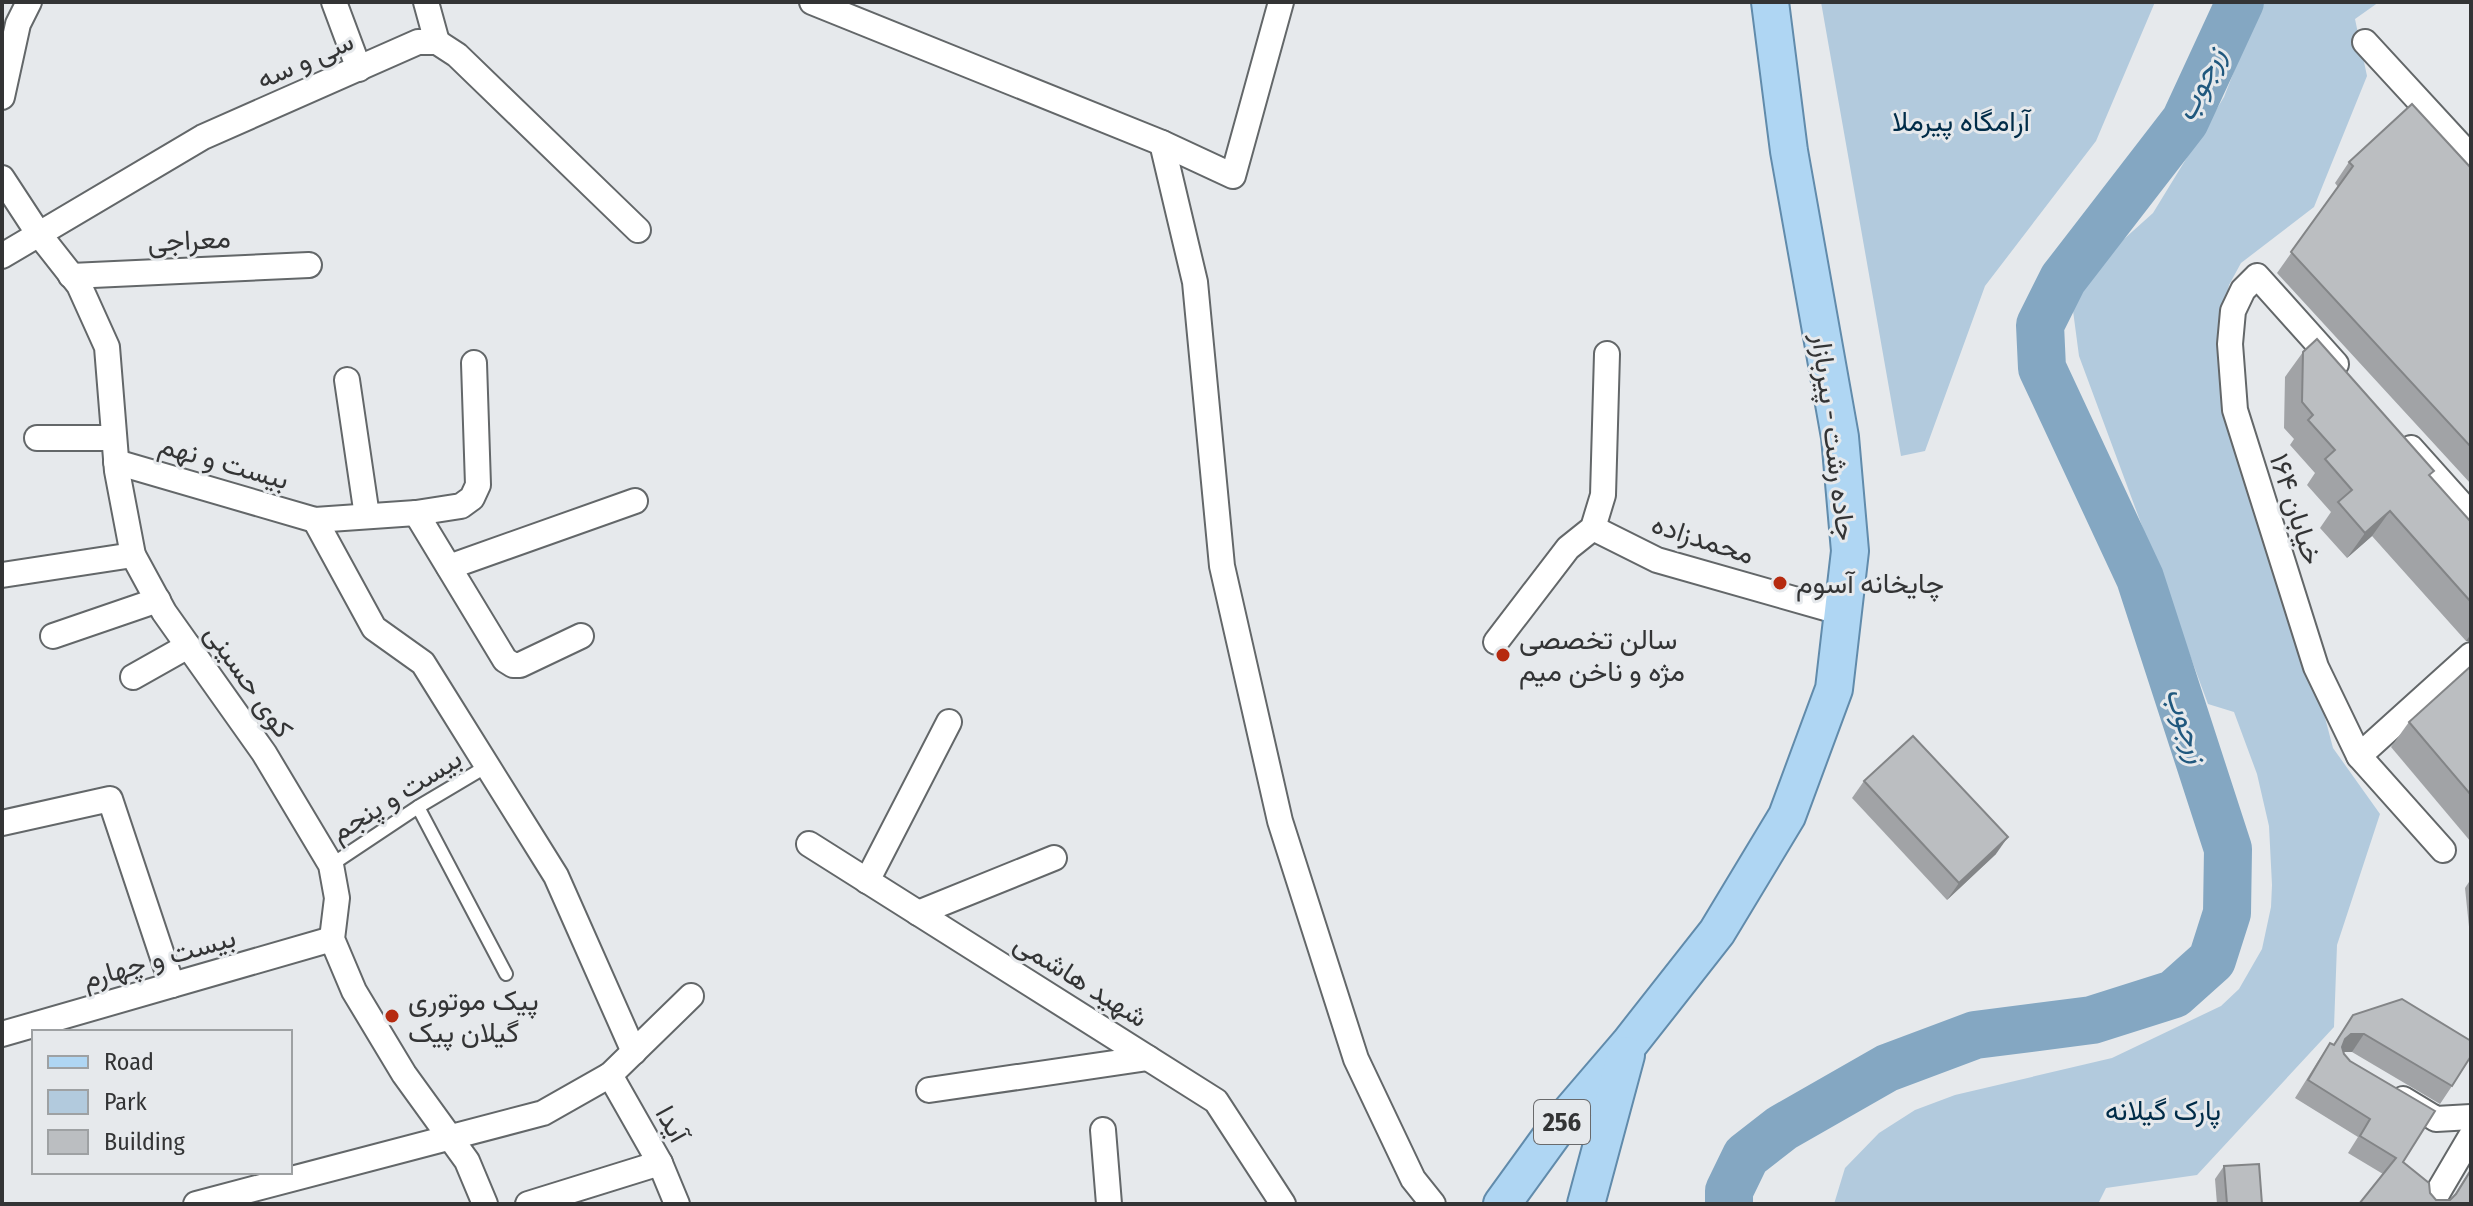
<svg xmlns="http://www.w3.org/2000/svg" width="2473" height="1206" font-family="'Fira Sans Condensed',Vazirmatn,sans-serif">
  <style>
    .green { fill: #b2cadd }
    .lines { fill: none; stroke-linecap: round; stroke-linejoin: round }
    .river { stroke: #84a7c2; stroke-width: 48 }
    .lane-casing { stroke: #636769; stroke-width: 16 }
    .street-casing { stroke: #636769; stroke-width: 28 }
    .primary-casing { stroke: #618bab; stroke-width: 40 }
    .lane { stroke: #fff; stroke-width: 12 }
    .street { stroke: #fff; stroke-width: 24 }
    .primary { stroke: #afd6f3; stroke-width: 36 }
    .wall { fill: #a1a3a6 }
    .shaded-wall { fill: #838587 }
    .building { fill: #bbbec1; stroke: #838587; stroke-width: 2 }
    .poi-dot { fill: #b62a0f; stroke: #e6e9ec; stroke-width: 3 }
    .labels { text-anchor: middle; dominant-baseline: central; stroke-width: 6; stroke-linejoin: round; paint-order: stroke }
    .shield { fill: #e6e9ec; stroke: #696a6c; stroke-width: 2 }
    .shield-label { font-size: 26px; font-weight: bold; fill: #333435 }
    .street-label { font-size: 28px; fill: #333435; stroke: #e6e9ec }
    .park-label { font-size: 28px; fill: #002c48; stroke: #e6e9ec }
    .poi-label { font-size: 28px; fill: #333435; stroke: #e6e9ec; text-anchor: start }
    .water-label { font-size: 30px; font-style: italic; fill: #20587e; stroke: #e6e9ec }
  </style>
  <rect width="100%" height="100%" fill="#e6e9ec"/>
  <g class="green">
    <path d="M1821,2H2155L2096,141L1985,286L1925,451L1901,456Z"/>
    <path d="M2261,2H2379L2355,19L2367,76L2314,207L2241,263L2229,285L2222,327L2333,748L2380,814L2337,945L2334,1027L2197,1175L2106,1188L2098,1204H1834L1845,1168L1879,1133L1915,1110L1955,1095L2112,1058L2221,1006L2239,989L2262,949L2271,907L2272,885L2269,826L2257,774L2234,712L2208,704L2079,356L2072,303L2104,257L2153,213L2224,97Z"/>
  </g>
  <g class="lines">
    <path class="river" d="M1729,1204V1191L1746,1156L1782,1128L1887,1068L1975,1035L2092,1020L2174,994L2212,960L2227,913L2228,849L2140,578L2042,368L2040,325L2063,279L2185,121L2240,2"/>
    <g class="lane-casing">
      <g id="lane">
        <path d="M418,807L506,974"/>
        <path d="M331,865L418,807L487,766"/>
      </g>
    </g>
    <g class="street-casing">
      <g id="street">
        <path d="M334,2L359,69"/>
        <path d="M426,2L437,42"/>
        <path d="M812,2L1162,143L1233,176L1281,2"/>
        <path d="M2365,42L2471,157"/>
        <path d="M2,97L18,24L29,2"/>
        <path d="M1162,143L1195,282L1222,566L1280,821L1356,1059L1413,1179L1433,1204"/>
        <path d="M2,178L38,233L79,285L107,347L117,471L133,555L164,612L264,753L331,865L337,898L332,939L354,991L404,1074L467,1161L485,1204"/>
        <path d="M2,256L203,137L418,42H437L457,55L638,230"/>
        <path d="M71,276L309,265"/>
        <path d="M2336,364L2257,276L2243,290L2233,311L2230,344L2235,410L2316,667L2359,756L2443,850"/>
        <path d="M347,380L367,516"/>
        <path d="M37,438H114"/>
        <path d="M2411,448L2471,515"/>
        <path d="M116,462L315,520L416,513L461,506L472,498L478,485L474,363"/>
        <path d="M416,513L505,660L513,665H520L581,636"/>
        <path d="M315,520L374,628L423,663L556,876L634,1052"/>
        <path d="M1593,528L1657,560L1843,613"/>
        <path d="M449,567L635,501"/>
        <path d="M2,575L133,555"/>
        <path d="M53,636L158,600"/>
        <path d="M1496,642L1568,548L1593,528L1603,495L1607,354"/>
        <path d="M133,677L188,646"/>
        <path d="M2359,756L2471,655"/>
        <path d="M2,823L110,799L172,985"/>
        <path d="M809,844L1216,1101L1283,1204"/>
        <path d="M867,881L949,722"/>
        <path d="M918,913L1054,858"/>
        <path d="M2,1034L332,939"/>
        <path d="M610,1075L660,1163L677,1204"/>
        <path d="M929,1090L1148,1058"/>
        <path d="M2403,1099L2436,1119L2471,1117"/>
        <path d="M1103,1130L1109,1204"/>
        <path d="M196,1204L543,1113L610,1075L691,996"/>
        <path d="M528,1204L660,1163"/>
        <path d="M2431,1204L2471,1136"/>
      </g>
    </g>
    <g class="primary-casing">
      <g id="primary">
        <path d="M1502,1204L1557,1128L1629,1044L1717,932L1787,816L1834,689L1850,551L1840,437L1789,151L1770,2"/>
        <path d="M1586,1204L1626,1055"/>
      </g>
    </g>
    <use href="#lane" class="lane"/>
    <use href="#street" class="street"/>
    <use href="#primary" class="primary"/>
  </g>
  <g class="wall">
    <path d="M2349,162L2471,168V484L2277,273L2338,187L2335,183Z"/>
    <path d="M2303,352L2430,476L2471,522V641H2466L2372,536L2347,558L2320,528L2331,512L2307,485L2315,473L2290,445L2294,439L2284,428L2285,377Z"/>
    <path d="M2471,666V842L2391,747L2409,722Z"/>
    <path d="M1864,781L1996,854L1947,900L1852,798Z"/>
    <path d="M2471,879V946L2465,888Z"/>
    <path d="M2353,1015L2452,1086L2440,1104L2352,1052H2343L2403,1162L2436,1200H2450L2453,1197L2471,1168V1204H2359L2383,1174L2348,1153L2358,1137L2295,1098L2318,1061L2330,1043L2333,1045Z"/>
    <path d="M2224,1166L2262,1204H2217L2215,1179Z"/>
  </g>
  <g class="shaded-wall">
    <path d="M2390,511L2372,536L2347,558L2365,533Z"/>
    <path d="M2471,634V641H2466Z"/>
    <path d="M2008,837L1996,854L1947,900L1959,883Z"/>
    <path d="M2351,1034H2364L2352,1052H2338L2345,1039Z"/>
  </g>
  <g class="building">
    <path d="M2412,104L2471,168V447L2291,252L2353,166L2349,162Z"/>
    <path d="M2317,339L2434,471L2429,475L2471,522V602L2390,511L2365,533L2338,502L2352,490L2325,459L2335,450L2308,420L2313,415L2302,402L2303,352Z"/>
    <path d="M2471,666V795L2409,722Z"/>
    <path d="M1913,736L2008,837L1959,883L1864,781Z"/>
    <path d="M2402,999L2471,1041V1056L2452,1086L2364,1034H2351L2345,1039L2342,1047L2344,1054L2350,1061L2435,1111L2403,1162L2429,1183L2430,1193L2436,1200H2450L2456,1194L2471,1170V1204H2359L2396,1158L2360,1136L2370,1119L2308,1080L2330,1043L2334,1045L2353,1015Z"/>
    <path d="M2259,1164L2262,1204H2227L2224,1166Z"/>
  </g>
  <g class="poi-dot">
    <circle cx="1780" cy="583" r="8"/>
    <circle cx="1503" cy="655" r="8"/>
    <circle cx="392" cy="1016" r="8"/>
  </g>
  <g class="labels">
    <rect class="shield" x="1534" y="1100" width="56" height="44" rx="6"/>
    <g class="shield-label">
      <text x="1562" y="1122">256</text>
    </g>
    <g class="street-label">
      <text transform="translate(305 60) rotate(-24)">سی و سه</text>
      <text transform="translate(189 240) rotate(-3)">معراجی</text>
      <text transform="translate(1834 437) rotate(83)">جاده رشت - پیربازار</text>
      <text transform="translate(224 462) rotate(16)">بیست و نهم</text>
      <text transform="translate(2296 509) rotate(72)">خیابان ۱۶۴</text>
      <text transform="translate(1703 539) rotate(18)">محمدزاده</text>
      <text transform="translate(249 681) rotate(55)">کوی حسینی</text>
      <text transform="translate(396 795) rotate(-32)">بیست و پنجم</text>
      <text transform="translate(159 958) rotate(-16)">بیست و چهارم</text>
      <text transform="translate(1081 980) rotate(32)">شهید هاشمی</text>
      <text transform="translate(672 1124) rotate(61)">آیدا</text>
    </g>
    <g class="park-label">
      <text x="1961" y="121">آرامگاه پیرملا</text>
      <text x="2163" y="1110">پارک گیلانه</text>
    </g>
    <g class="poi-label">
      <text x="1796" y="583">چایخانه آسوم</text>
      <text x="1519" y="639">سالن تخصصی<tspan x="1519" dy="32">مژه و ناخن میم</tspan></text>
      <text x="408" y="1000">پیک موتوری<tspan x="408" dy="32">گیلان پیک</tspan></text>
    </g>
    <g class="water-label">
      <text transform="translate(2200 84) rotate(-64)">زرجوب</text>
      <text transform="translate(2187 725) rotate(72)">زرجوب</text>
    </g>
  </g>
  <rect width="2473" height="1206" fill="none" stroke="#333435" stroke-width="8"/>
  <rect x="32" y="1030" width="260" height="144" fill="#e6e9ec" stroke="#9ea1a3" stroke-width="2"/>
  <rect x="48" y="1056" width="40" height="12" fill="#afd6f3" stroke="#9ea1a3" stroke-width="2"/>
  <text x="104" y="1070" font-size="24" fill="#333435">Road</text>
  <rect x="48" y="1090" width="40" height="24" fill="#b2cadd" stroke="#9ea1a3" stroke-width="2"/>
  <text x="104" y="1110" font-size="24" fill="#333435">Park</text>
  <rect x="48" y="1130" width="40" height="24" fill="#bbbec1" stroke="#9ea1a3" stroke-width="2"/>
  <text x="104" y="1150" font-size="24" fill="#333435">Building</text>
</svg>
